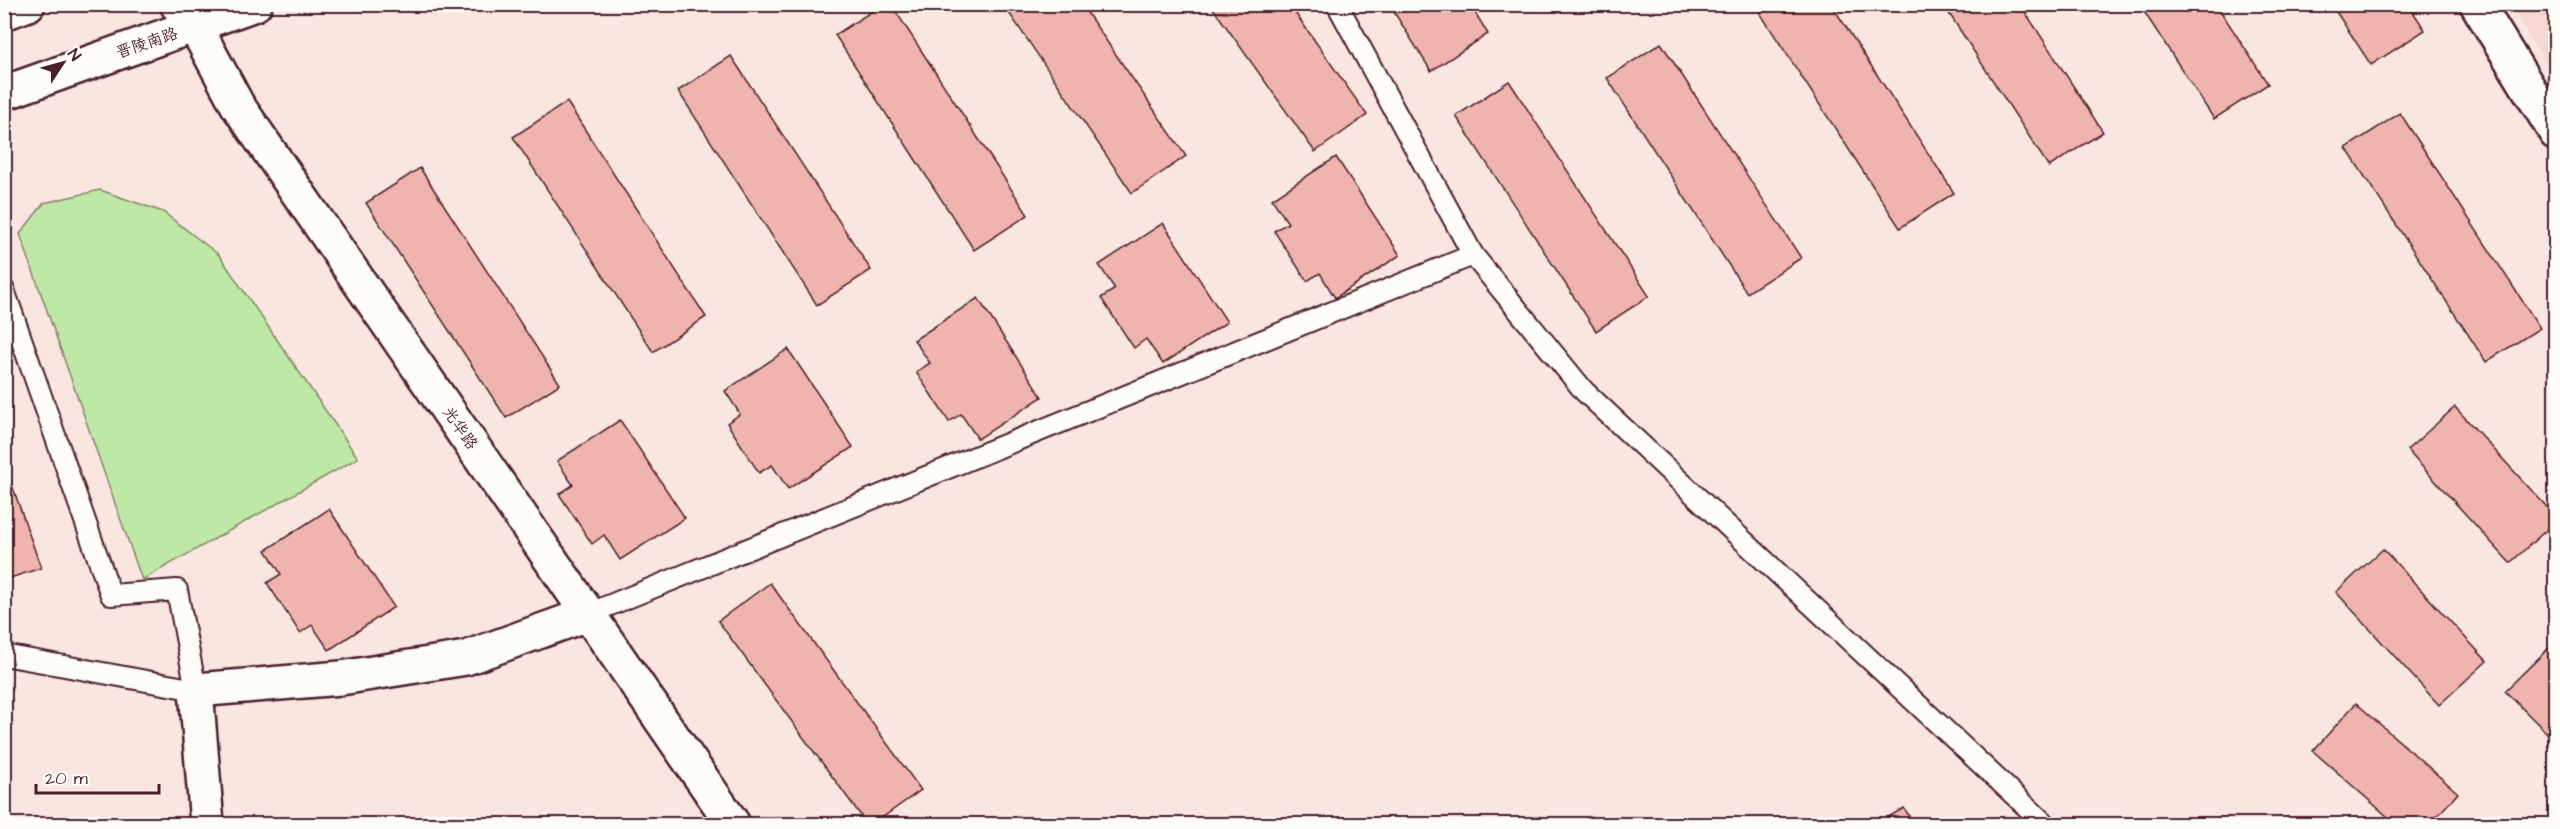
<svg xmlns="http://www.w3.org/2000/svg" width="2560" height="829" font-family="'Architects Daughter','LXGW WenKai TC',sans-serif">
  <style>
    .built { fill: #f6d7d1 }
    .green { fill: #bee8a5; stroke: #848468; stroke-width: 1.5 }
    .building { fill: #efb4ad; stroke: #4a1f2b; stroke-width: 1.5 }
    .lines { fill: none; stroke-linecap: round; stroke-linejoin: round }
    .lane-casing { stroke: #4a1f2b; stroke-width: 24 }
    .street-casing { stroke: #4a1f2b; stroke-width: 38 }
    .secondary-casing { stroke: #4a1f2b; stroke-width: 38 }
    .lane { stroke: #fdfcf7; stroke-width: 20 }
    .street { stroke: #fdfcf7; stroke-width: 33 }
    .secondary { stroke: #fdfcf7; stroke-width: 33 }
    .labels { text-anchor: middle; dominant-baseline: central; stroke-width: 4.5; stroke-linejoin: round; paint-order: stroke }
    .street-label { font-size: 16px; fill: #4a1f2b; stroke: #fdfcf7 }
  </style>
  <rect width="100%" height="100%" fill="#f9e6e1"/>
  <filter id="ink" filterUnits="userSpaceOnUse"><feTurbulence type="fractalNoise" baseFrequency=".0167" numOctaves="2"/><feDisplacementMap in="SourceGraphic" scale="12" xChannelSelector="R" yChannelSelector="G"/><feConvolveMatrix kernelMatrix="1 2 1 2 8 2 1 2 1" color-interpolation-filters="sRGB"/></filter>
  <g filter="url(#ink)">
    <path class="built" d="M2511,5H2555V81Z"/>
    <path class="green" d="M100,190L163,212L219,255L358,458L142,580L20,234L44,203Z"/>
    <g class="building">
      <path d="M883,4H891L1028,215L974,250L835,35Z"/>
      <path d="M1003,4H1081L1186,156L1132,193Z"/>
      <path d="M1210,4H1289L1367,115L1315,152Z"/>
      <path d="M1389,4H1470L1488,34L1431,71Z"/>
      <path d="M1774,4H1831L1954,193L1900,228L1760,13Z"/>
      <path d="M1943,4H2020L2103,132L2049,167Z"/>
      <path d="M2139,4H2216L2268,84L2214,119Z"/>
      <path d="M2331,4H2408L2425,30L2371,65Z"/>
      <path d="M1661,43L1801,258L1747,293L1607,78Z"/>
      <path d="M731,56L871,270L817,305L678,91Z"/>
      <path d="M1509,81L1649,296L1596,331L1456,116Z"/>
      <path d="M567,102L706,317L653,352L513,137Z"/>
      <path d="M2400,113L2540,328L2486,362L2346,148Z"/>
      <path d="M1336,157L1400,255L1335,298L1320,273L1307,281L1274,231L1288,223L1272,199Z"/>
      <path d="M420,168L560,384L506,418L366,203Z"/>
      <path d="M1163,223L1227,322L1163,364L1146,339L1134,348L1101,298L1115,289L1099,265Z"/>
      <path d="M978,298L1042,397L978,439L961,414L949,422L916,372L930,363L914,340Z"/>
      <path d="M788,349L853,447L788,489L772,465L759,473L727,423L740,414L725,391Z"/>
      <path d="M2455,407L2556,517V521L2510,563L2407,450Z"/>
      <path d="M620,420L685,518L620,560L604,535L592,544L559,494L573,485L557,461Z"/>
      <path d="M4,462L41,568L4,580Z"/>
      <path d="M329,509L394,607L329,650L312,625L300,633L267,583L281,574L266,550Z"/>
      <path d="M2383,549L2487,661L2439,705L2336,592Z"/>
      <path d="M770,583L921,790L873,824H867L718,621Z"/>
      <path d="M2556,641V742L2505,691Z"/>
      <path d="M2356,703L2458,793L2430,824H2396L2313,751Z"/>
      <path d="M1904,808L1914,824H1876Z"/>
    </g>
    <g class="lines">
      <g class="lane-casing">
        <g id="lane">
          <path d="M1337,4L1473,255L1584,391L2045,824"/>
          <path d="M4,290L111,595L177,590L196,690L4,655"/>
          <path d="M588,614L1473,255"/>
        </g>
      </g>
      <g class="street-casing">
        <g id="street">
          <path d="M2477,4L2556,133"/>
          <path d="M207,824L196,690L341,678L466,658L588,614"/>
        </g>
      </g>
      <g class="secondary-casing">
        <g id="secondary">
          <path d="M177,4L195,26L238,106L733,824"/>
          <path d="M4,13L28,4"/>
          <path d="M4,93L255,4"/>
        </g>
      </g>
      <use href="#lane" class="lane"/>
      <use href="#street" class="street"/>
      <use href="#secondary" class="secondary"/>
    </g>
  </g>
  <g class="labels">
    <g class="street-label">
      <text transform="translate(147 43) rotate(-19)">晋陵南路</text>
      <text transform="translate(460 428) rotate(55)">光华路</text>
    </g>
  </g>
  <rect width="2560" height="829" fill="none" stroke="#fdfcf7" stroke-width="24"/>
  <rect x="12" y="12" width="2536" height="805" fill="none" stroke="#4a1f2b" stroke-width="2" filter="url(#ink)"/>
  <g transform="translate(63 63) rotate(54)" stroke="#fdfcf7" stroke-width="4.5" paint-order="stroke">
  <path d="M0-4.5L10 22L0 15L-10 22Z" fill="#4a1f2b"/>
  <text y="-9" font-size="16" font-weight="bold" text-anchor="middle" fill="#4a1f2b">N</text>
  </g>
  <path d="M36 784v9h123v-9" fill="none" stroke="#4a1f2b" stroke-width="3"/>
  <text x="45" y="784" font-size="18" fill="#4a1f2b" stroke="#fdfcf7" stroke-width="4.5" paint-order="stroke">20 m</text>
</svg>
